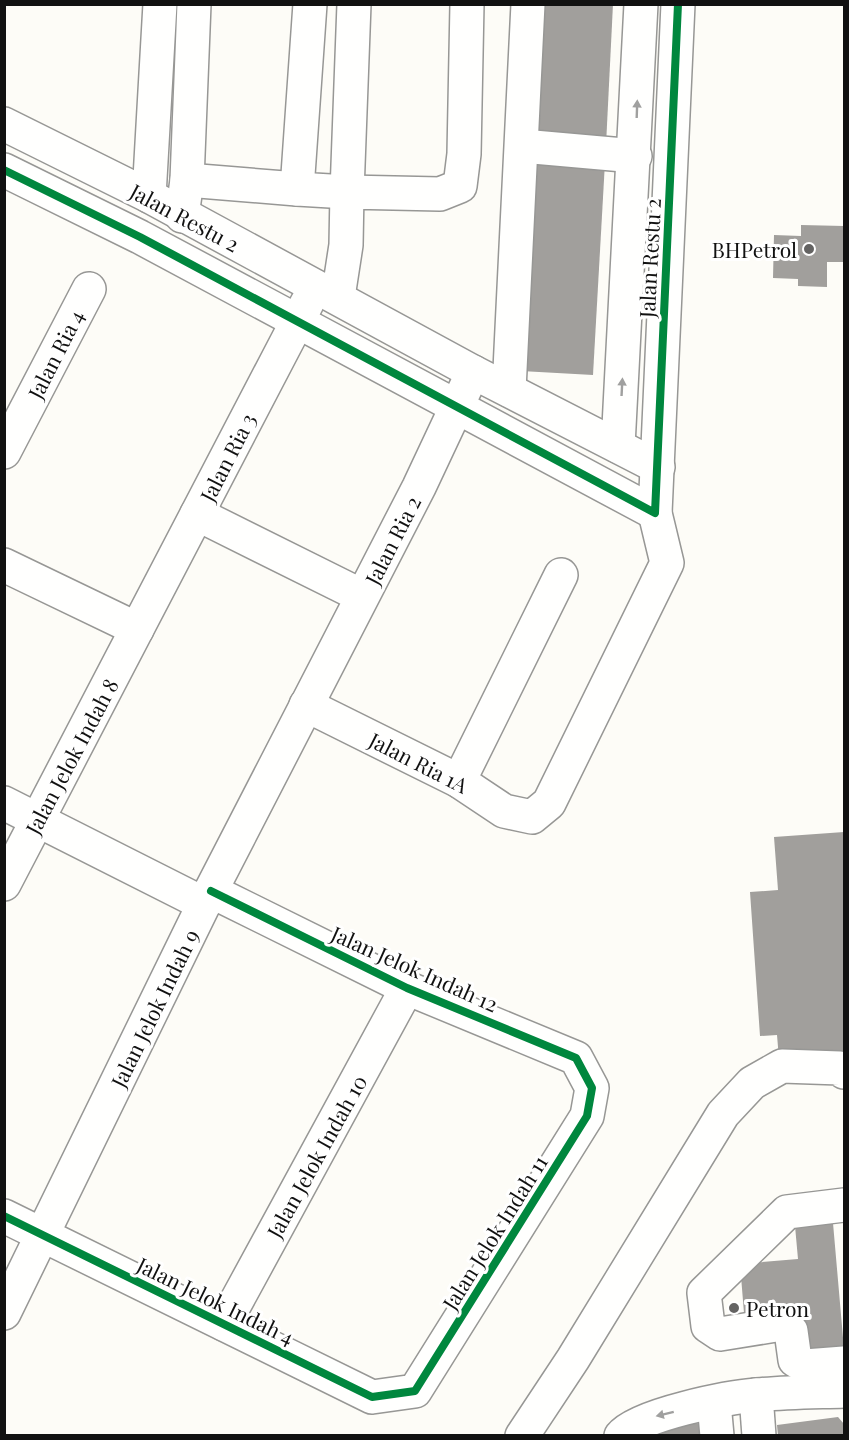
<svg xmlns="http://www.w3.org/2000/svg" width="849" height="1440" font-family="'Playfair Display',serif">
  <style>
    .building { fill: #a19f9c }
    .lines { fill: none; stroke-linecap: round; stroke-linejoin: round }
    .minor-casing { stroke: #979795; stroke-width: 36 }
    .minor { stroke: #fffffe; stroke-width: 33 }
    .cycleway-casing { stroke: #fff; stroke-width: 11 }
    .cycleway { stroke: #00873e; stroke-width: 8 }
    .oneway { fill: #a0a09f }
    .poi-dot { fill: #646362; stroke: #fff; stroke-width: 2 }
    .labels { text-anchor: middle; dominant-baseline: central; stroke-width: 6; stroke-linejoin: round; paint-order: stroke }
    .street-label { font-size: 21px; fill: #111; stroke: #fff }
    .poi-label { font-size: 21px; fill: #111; stroke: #fff; text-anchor: end }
  </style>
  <rect width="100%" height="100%" fill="#fdfcf7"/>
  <g class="building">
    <path d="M541,4H613L606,145L533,141Z"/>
    <path d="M532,157L605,162L593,375L521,371Z"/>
    <path d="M801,225L844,226V262H827V287L798,286V279L773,278L774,235L801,236Z"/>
    <path d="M844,832V1054L779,1059L777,1035L760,1036L750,892L778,890L774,837Z"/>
    <path d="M833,1223L844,1349L806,1353L802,1308L744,1313L740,1264L798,1259L795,1226Z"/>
    <path d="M838,1417L844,1424V1436H778L777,1425Z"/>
    <path d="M702,1423L703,1436H656L655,1427Z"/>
  </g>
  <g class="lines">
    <g class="minor-casing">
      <g id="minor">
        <path d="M310,4L297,189L347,192L354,4"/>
        <path d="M4,124L149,196L473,372L658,467"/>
        <path d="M522,146L635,156"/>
        <path d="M4,170L140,237L655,513"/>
        <path d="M187,180L297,189"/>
        <path d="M149,196L160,4"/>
        <path d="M182,216L187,180L194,4"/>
        <path d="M338,297L346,245L347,192L440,194L460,186L464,154L467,4"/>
        <path d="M509,390L528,4"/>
        <path d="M618,446L641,4"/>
        <path d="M4,452L89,289"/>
        <path d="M197,514L362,596"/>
        <path d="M4,565L137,629"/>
        <path d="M306,705L459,781L504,811L532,817L549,803L667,563L655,513L678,4"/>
        <path d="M459,781L561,575"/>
        <path d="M4,803L204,904"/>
        <path d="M4,884L307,303"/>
        <path d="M844,1205L787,1212L704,1293L708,1326L720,1334L782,1324L791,1331L795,1360L805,1366L844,1363"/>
        <path d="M4,1216L372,1397L415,1391L587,1116L592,1088L576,1058L407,988L211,891"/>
        <path d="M4,1313L204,904L419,487L473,372"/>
        <path d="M224,1324L407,988"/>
        <path d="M756,1395L759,1436"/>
        <path d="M714,1403L717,1436"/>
        <path d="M522,1436L573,1359L723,1114L752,1083L782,1066L840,1068L844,1072"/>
        <path d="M621,1436C637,1415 729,1397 757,1395C786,1392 815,1392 844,1391"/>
      </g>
    </g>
    <use href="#minor" class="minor"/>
    <g class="cycleway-casing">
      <g id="cycleway">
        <path d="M4,170L140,237L655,513L678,4"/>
        <path d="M4,1216L372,1397L415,1391L587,1116L592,1088L576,1058L407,988L211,891"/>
      </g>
    </g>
    <use href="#cycleway" class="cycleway"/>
  </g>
  <defs><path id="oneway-solid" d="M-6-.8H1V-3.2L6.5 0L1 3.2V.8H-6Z" transform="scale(1.5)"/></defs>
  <g class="oneway">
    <use href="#oneway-solid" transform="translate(637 109) rotate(-88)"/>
    <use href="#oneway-solid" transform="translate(622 387) rotate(-87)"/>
    <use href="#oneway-solid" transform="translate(665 1414) rotate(166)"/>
  </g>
  <g class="poi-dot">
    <circle cx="809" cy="249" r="6"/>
    <circle cx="734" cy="1308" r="6"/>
  </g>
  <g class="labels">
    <g class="street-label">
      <text transform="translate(185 217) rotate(28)">Jalan Restu 2</text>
      <text transform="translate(649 258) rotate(-87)">Jalan Restu 2</text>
      <text transform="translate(55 354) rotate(-63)">Jalan Ria 4</text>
      <text transform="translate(227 457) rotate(-63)">Jalan Ria 3</text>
      <text transform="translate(392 540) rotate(-63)">Jalan Ria 2</text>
      <text transform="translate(71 756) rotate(-62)">Jalan Jelok Indah 8</text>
      <text transform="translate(419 762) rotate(27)">Jalan Ria 1A</text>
      <text transform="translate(415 968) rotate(24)">Jalan Jelok Indah 12</text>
      <text transform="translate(154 1008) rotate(-64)">Jalan Jelok Indah 9</text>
      <text transform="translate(316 1156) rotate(-61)">Jalan Jelok Indah 10</text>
      <text transform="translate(494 1232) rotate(-58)">Jalan Jelok Indah 11</text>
      <text transform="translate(216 1300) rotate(26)">Jalan Jelok Indah 4</text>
    </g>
    <g class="poi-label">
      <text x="797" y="249">BHPetrol</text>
      <text x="746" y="1308" text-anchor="start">Petron</text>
    </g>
  </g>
  <rect width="849" height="1440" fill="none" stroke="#111111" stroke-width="12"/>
</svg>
